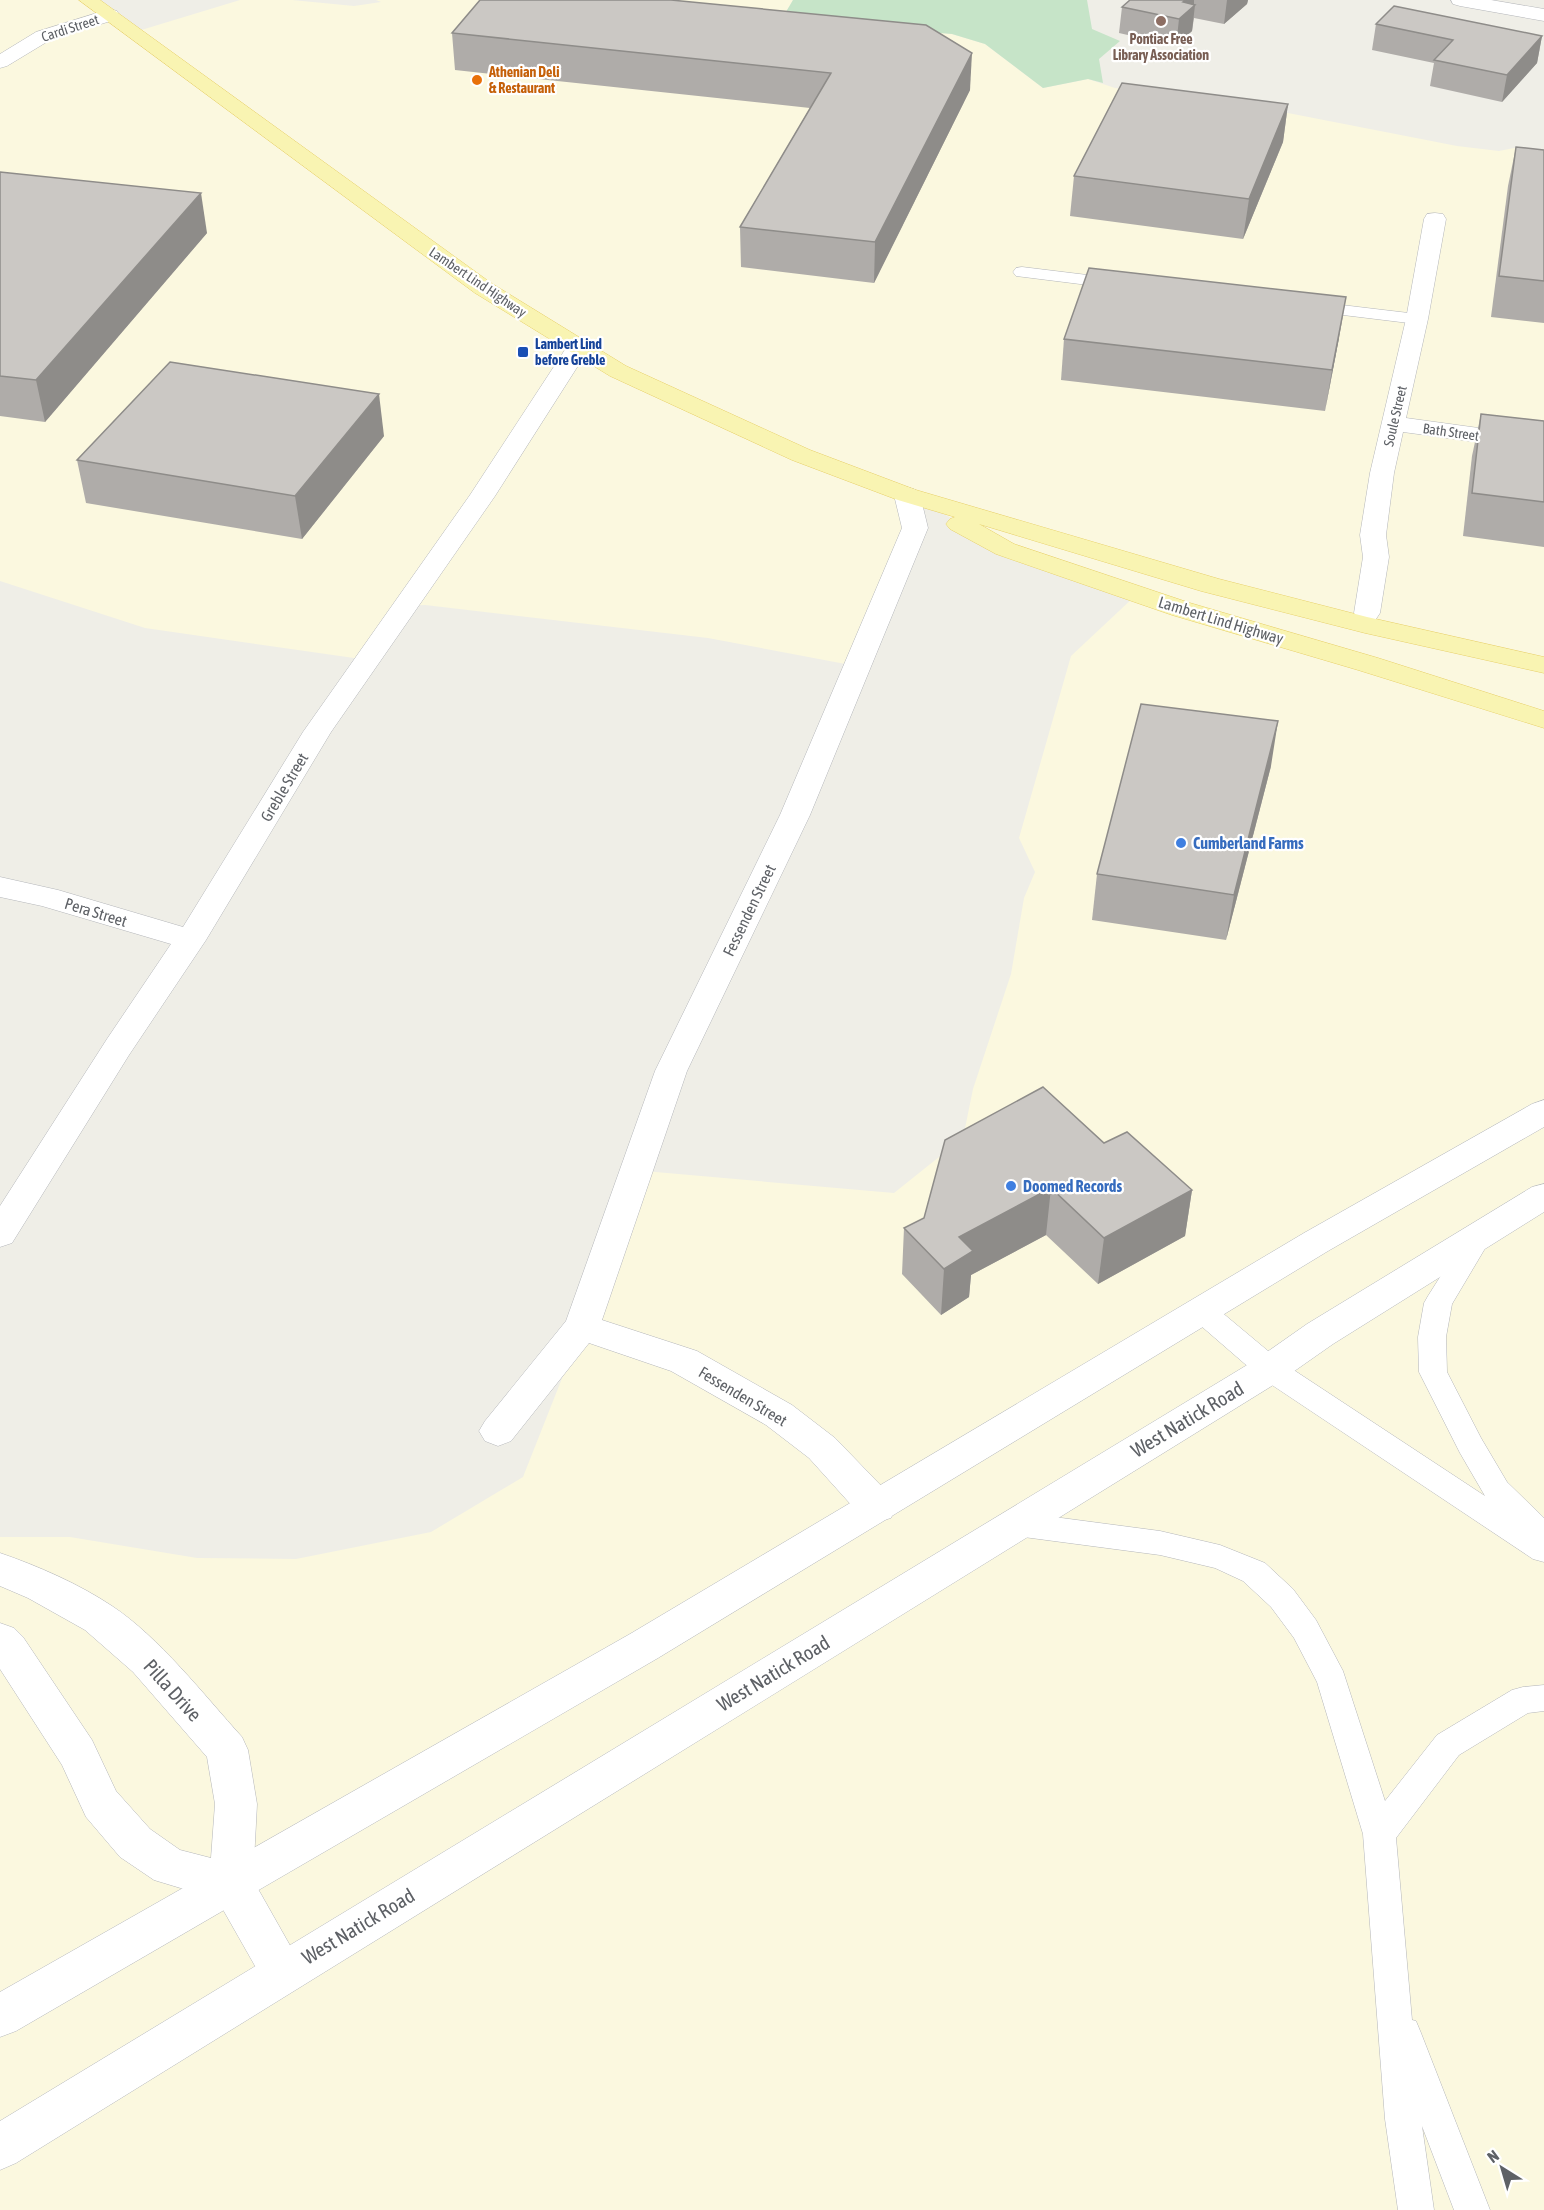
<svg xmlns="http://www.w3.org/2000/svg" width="1544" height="2210" font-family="'Asap Condensed',sans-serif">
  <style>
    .commercial { fill: #fbf8df }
    .green { fill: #c6e4c8 }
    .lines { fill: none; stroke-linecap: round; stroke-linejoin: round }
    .service-casing { stroke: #b4b6ba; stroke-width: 1 }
    .minor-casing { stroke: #b4b6ba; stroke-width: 1 }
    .tertiary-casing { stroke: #b4b6ba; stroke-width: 1 }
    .secondary-casing { stroke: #b5b8bd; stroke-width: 1 }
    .primary-casing { stroke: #e7cf68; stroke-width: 1 }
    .service { fill: #fff; fill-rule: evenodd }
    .minor { fill: #fff; fill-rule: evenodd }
    .tertiary { fill: #fff; fill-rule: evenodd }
    .secondary { fill: #fff; fill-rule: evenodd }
    .primary { fill: #f9f4b2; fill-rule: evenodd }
    .wall { fill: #afaca9 }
    .shaded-wall { fill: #8e8c89 }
    .building { fill: #cbc8c4; stroke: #8e8c89; stroke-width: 1.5 }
    .education-dot { fill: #8d6e63; stroke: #fff; stroke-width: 2 }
    .food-dot { fill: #e8710a; stroke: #fff; stroke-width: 2 }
    .transit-dot { fill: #1a4fb4; stroke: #fff; stroke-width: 2 }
    .shop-dot { fill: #3f7fe0; stroke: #fff; stroke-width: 2 }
    .labels { text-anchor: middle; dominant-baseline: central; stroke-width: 4.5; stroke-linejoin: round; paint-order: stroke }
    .far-street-label { font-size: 14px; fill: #5e6166; stroke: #fff }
    .far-education-label { font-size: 14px; font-weight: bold; fill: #785e54; stroke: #fff }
    .far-food-label { font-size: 14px; font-weight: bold; fill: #c56008; stroke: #fff; text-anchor: start }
    .far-transit-label { font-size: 14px; font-weight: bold; fill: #164399; stroke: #fff; text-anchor: start }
    .street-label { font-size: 16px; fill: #5e6166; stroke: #fff }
    .shop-label { font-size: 16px; font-weight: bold; fill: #366cbe; stroke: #fff; text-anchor: start }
    .near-street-label { font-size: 20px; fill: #5e6166; stroke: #fff }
  </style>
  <rect width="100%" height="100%" fill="#efeee7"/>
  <path class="commercial" d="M0,0H91L138,31L240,0H292L354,6L381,2L376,0H793L783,17L952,34L985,44L1043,88L1088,79L1115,88L1227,101L1457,146L1499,151L1514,148L1544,151V2210H0V1537H70L197,1558L296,1559L431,1532L523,1477L644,1171L894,1193L949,1149L962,1143L973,1089L1011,974L1024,898L1035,872L1019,838L1071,656L1135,596L982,536L922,501L856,666L708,638L425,605L404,606L361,659L145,628L0,581Z"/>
  <path class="green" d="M793,0H1087L1092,29L1120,41L1099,59L1103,83L1088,79L1043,88L985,44L952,34L787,21L783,17Z"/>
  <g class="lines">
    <g class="service-casing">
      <g id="service">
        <path d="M1022,267L1120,279L1126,280L1129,284L1126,288L1120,289L1016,276L1013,272L1016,268Z"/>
        <path d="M1308,301L1417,314L1423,315L1426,319L1423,323L1417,324L1302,310L1299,306L1302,302Z"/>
        <path d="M1480,1225L1489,1228L1493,1235L1452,1304L1446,1337L1447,1372L1481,1438L1507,1482L1544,1518V1562L1533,1559L1260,1377L1193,1319L1189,1312L1193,1305L1203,1302L1213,1305L1280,1361L1485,1496L1460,1453L1419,1372L1418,1337L1424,1303L1428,1296L1471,1228Z"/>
        <path d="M1016,1512L1160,1531L1220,1545L1265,1563L1293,1589L1316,1620L1343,1671L1385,1801L1437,1735L1512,1690L1523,1687L1544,1685V1711L1528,1713L1459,1755L1396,1838L1412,2020L1416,2021L1421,2033L1490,2210H1454L1422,2126L1434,2210H1398L1385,2119L1363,1834L1317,1682L1294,1638L1271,1607L1243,1581L1215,1568L1160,1555L1016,1536L1005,1533L1001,1524L1005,1515Z"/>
      </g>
    </g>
    <g class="minor-casing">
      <g id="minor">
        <path d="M110,9L117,11L119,15L117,19L50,40L7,66L0,68V54L36,32Z"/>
        <path d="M1435,213L1443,214L1446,219L1428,319L1406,418L1544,437V451L1403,432L1394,473L1386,535L1389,557L1380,613L1376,619L1367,621L1358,619L1354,613L1363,557L1360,535L1370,473L1406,319L1424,219L1427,214Z"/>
        <path d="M578,340L586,342L590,347L495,496L331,732L206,940L129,1055L12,1243L0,1247V1206L107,1039L171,944L42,906L0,897V877L58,890L183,927L303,732L470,495L570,342Z"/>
        <path d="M907,487L916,490L920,495L928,528L810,815L687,1071L602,1320L697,1351L792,1405L835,1438L891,1496L896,1507L891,1518L877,1522L863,1518L809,1458L766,1425L671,1371L589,1343L511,1441L498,1446L485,1441L479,1431L485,1421L566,1321L655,1071L780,815L902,528L894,495L898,490Z"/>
        <path d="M0,1553C38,1566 79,1584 112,1606C159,1637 204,1695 242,1737L248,1750L257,1804L253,1880L305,1972L299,1987L283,1993L267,1987L217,1899L154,1880L120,1857L86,1817L62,1765L0,1669V1623L14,1628L23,1637L92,1740L116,1791L150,1829L180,1850L211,1858L215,1804L207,1757L133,1672L85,1630L28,1598L0,1586Z"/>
      </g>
    </g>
    <g class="tertiary-casing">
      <path id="tertiary" d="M1451,0H1491L1544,9V21L1460,6L1453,4Z"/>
    </g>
    <g class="secondary-casing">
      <g id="secondary">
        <path d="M1544,1100V1127L1328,1251L658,1658L16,2031L0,2037V1992L630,1634L1304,1233L1532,1104Z"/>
        <path d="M1544,1184V1212L1333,1344L1283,1379L16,2163L0,2170V2121L1257,1359L1307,1324L1532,1187Z"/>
      </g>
    </g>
    <g class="primary-casing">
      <path id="primary" d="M79,0H100L491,283L626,366L810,450L916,490L1219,579L1367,617L1544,657V673L1365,633L1201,591L979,524L1014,544L1190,603L1378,658L1544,711V728L1358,670L1172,615L996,554L950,529L946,524L950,519L955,517L898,500L792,460L610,376L475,293Z"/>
    </g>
    <use href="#service" class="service"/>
    <use href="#minor" class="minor"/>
    <use href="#tertiary" class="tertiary"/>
    <use href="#secondary" class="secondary"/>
    <use href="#primary" class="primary"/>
  </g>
  <g class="wall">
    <path d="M480,0L970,90L874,283L741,267L740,227L810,108L455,70L452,33Z"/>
    <path d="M1130,0H1248L1247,4L1224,24L1194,18L1192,31L1176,46L1119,33L1122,7Z"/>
    <path d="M1376,24L1542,36L1537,63L1502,102L1430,86L1434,63L1372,50Z"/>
    <path d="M1288,104L1283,142L1243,239L1070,216L1074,176Z"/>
    <path d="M1516,147L1544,150V323L1491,317L1508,186Z"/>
    <path d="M0,172L207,233L45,422L0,416Z"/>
    <path d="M1339,338L1325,411L1061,380L1064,339Z"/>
    <path d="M1481,414L1544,421V547L1463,536L1472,456Z"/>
    <path d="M384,436L302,539L86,503L77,460Z"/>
    <path d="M1271,766L1226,940L1092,920L1097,874Z"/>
    <path d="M1104,1143L1192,1190L1185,1236L1098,1284L1046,1235L971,1275L969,1297L941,1315L902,1274L904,1228Z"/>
  </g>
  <g class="shaded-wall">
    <path d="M1186,0H1194V6L1195,5L1192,31L1176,46L1179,19L1183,2Z"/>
    <path d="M1227,0H1248L1247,4L1224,24Z"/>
    <path d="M1542,36L1537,63L1502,102L1507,75Z"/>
    <path d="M972,53L970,90L874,283L875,242Z"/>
    <path d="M1288,104L1283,142L1243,239L1249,199Z"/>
    <path d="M201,193L207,233L45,422L36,380Z"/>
    <path d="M1346,297L1339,338L1325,411L1332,370Z"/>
    <path d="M379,394L384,436L302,539L295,496Z"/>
    <path d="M1278,721L1271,766L1226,940L1234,895Z"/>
    <path d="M1051,1188L1046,1235L971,1275L969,1297L941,1315L944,1269L959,1237Z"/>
    <path d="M1192,1190L1185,1236L1098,1284L1104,1238Z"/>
  </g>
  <g class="building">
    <path d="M480,0H671L926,25L972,53L875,242L740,227L831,73L452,33Z"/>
    <path d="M1130,0H1186L1183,2L1195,5L1179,19L1122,7Z"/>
    <path d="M1394,6L1542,36L1507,75L1434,60L1453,40L1376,24Z"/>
    <path d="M1122,83L1288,104L1249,199L1074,176Z"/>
    <path d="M1516,147L1544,150V281L1499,276Z"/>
    <path d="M0,172L201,193L36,380L0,376Z"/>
    <path d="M1089,268L1346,297L1332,370L1064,339Z"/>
    <path d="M170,362L379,394L295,496L77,460Z"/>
    <path d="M1481,414L1544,421V502L1472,493Z"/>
    <path d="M1141,704L1278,721L1234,895L1097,874Z"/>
    <path d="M1043,1087L1104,1143L1127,1132L1192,1190L1104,1238L1051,1188L959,1237L973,1251L944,1269L904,1228L924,1218L945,1140Z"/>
  </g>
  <circle class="education-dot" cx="1161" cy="21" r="6"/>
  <circle class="food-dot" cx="477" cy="80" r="6"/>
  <rect class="transit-dot" x="517" y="346" width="12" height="12" rx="3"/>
  <g class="shop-dot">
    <circle cx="1181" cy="843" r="6"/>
    <circle cx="1011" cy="1186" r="6"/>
  </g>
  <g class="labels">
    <g class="far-street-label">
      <text transform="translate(70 28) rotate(-18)">Cardi Street</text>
      <text transform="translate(478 282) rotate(34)">Lambert Lind Highway</text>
      <text transform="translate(1395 416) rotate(-77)">Soule Street</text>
      <text transform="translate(1451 432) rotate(8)">Bath Street</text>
    </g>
    <g class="far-education-label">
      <text x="1161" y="39">Pontiac Free<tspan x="1161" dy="16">Library Association</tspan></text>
    </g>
    <g class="far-food-label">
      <text x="489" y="72">Athenian Deli<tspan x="489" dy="16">&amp; Restaurant</tspan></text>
    </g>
    <g class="far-transit-label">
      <text x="535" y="344">Lambert Lind<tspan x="535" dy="16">before Greble</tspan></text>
    </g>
    <g class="street-label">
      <text transform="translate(1221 620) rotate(17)">Lambert Lind Highway</text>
      <text transform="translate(284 787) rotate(-59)">Greble Street</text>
      <text transform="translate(749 910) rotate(-64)">Fessenden Street</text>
      <text transform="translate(96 912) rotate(17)">Pera Street</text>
      <text transform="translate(743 1396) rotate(31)">Fessenden Street</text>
    </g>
    <g class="shop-label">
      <text x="1193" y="843">Cumberland Farms</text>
      <text x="1023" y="1186">Doomed Records</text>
    </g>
    <g class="near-street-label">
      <text transform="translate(1187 1419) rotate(-31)">West Natick Road</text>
      <text transform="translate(773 1673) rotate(-31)">West Natick Road</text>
      <text transform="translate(173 1690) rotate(48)">Pilla Drive</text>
      <text transform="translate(358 1926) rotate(-31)">West Natick Road</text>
    </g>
  </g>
  <g transform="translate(1502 2168) rotate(323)" stroke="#ffffff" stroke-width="4.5" paint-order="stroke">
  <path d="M0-4.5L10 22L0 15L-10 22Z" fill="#5e6166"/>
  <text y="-9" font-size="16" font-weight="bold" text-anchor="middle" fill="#5e6166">N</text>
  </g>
</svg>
